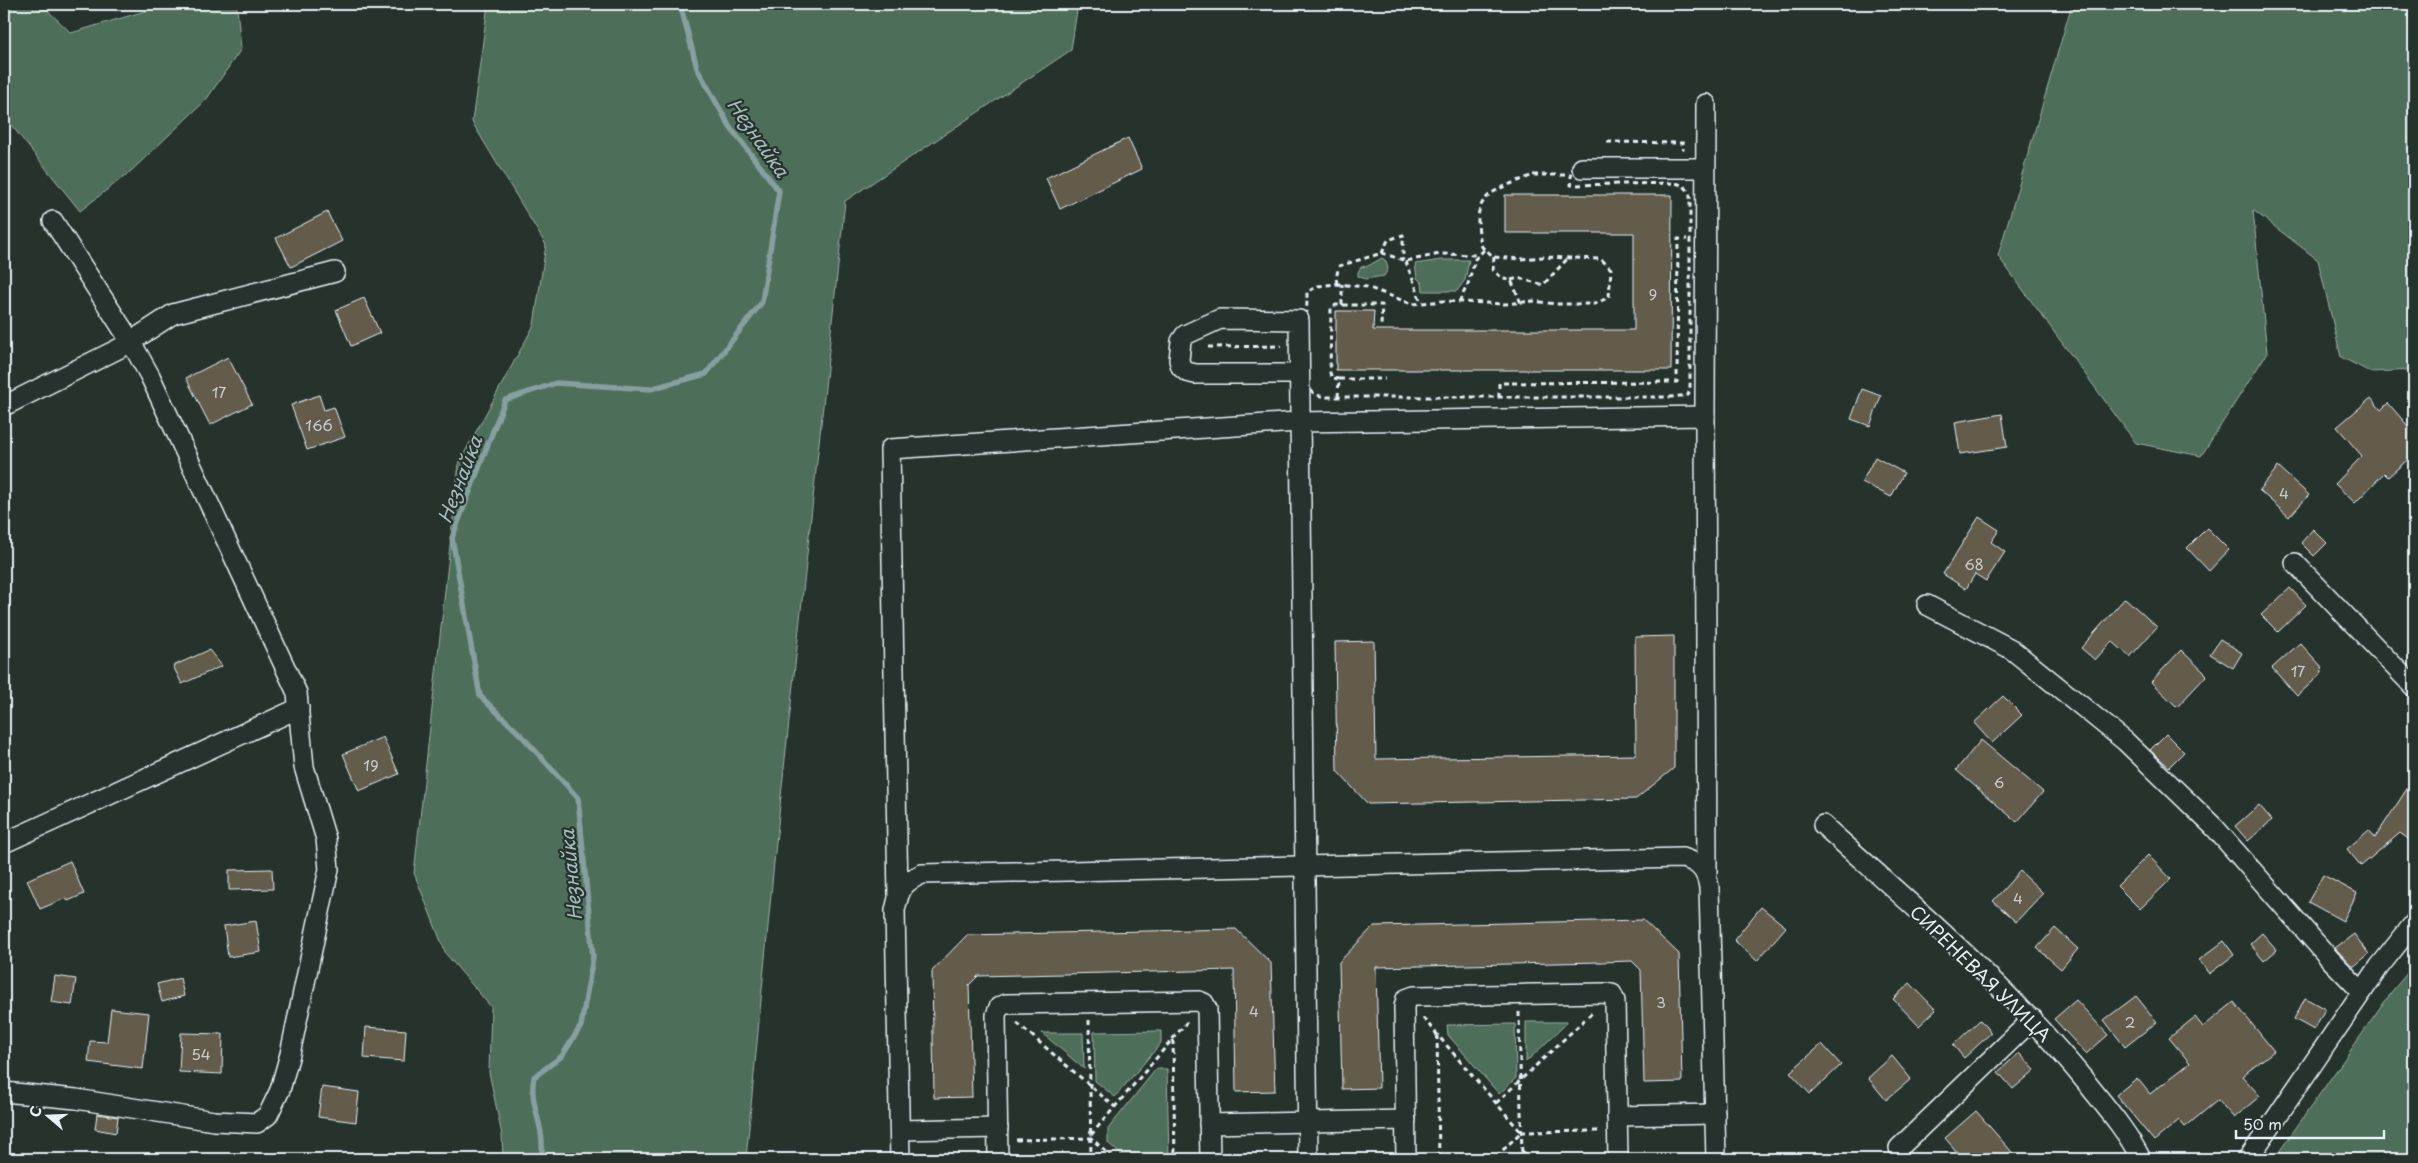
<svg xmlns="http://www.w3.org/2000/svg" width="2418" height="1163" font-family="'Playpen Sans',sans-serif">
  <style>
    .green { fill: #4e6e58; stroke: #9bb0a8 }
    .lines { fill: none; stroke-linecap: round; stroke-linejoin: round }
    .stream { stroke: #869fa1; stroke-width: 5.5 }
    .building { fill: #635c4c; stroke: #e8f1f8 }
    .minor-casing { stroke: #e8f1f8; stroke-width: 22 }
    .path { stroke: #e8f1f8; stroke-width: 3; stroke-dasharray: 5 4; stroke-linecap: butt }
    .minor { stroke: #26332d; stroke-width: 19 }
    .labels { text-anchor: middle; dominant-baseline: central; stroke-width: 4.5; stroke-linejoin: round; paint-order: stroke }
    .number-label { font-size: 15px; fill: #c7cccd }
    .street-label { font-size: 18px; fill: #e8f1f8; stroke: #26332d }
    .water-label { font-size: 19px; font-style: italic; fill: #a6bbbe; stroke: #26332d }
  </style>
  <rect width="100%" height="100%" fill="#26332d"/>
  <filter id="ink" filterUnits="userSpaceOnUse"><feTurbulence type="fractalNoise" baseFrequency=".02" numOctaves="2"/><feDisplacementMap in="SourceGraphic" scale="10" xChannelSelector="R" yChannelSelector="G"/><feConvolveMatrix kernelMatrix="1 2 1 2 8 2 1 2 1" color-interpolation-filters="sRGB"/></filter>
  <g filter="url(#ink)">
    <g class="green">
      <path d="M4,4H41L71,33L169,4H234L237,8L241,49L206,100L131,171L80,211L4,116Z"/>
      <path d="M488,4H1078L1071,50L845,201L775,852L746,1159H503L502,1135L489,1072L491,1007L446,954L414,873L459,463L534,325L546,245L472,122Z"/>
      <path d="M2072,4H2414V370L2370,372L2341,357L2318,260L2253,210L2267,353L2201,456L2136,443L1998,256Z"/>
      <path d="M1382,258L1386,261L1388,269L1384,276L1365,279L1358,276V272L1361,267L1368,266Z"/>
      <path d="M1441,260H1469L1465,280L1457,291H1423L1422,283L1417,278L1415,264Z"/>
      <path d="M2414,965V1159H2274L2393,990Z"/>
      <path d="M1526,1022H1568L1526,1062Z"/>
      <path d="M1515,1024L1516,1078L1499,1094L1448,1035L1447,1025Z"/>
      <path d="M1161,1031V1043L1115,1097L1095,1081L1094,1032Z"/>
      <path d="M1042,1033H1083L1084,1069Z"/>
      <path d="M1156,1069H1167L1169,1159H1126L1108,1143V1129Z"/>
    </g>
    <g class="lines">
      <path class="stream" d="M541,1159C547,1127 528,1106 534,1077L562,1056L581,1026L593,957L578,798L521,735L480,696L452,538L505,400L556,383L650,389L706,374L762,302L779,191L730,127L697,68L680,4"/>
    </g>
    <g class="building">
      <path d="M1128,138L1142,169L1060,209L1046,178Z"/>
      <path d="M1505,195H1672L1671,370H1336V311H1374L1373,330H1634V233H1505Z"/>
      <path d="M327,212L342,241L291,267L276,238Z"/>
      <path d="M364,298L380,333L351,346L336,310Z"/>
      <path d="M228,357L252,404L210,425L186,378Z"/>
      <path d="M1862,389L1881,396L1870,426L1851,419Z"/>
      <path d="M319,395L324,410L334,407L345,437L307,450L291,405Z"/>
      <path d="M2371,398L2381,410L2388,403L2414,433V454L2388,477L2384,473L2355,503L2335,484L2362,456L2337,427Z"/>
      <path d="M2002,414L2007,447L1960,454L1955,422Z"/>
      <path d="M1875,457L1904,473L1891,497L1862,482Z"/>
      <path d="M2278,467L2309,495L2289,517L2259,490Z"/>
      <path d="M1979,517L1999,530L1991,542L2005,552L1986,581L1975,574L1966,589L1943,574Z"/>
      <path d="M2207,528L2229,550L2209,571L2187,548Z"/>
      <path d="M2313,529L2327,543L2314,556L2301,543Z"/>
      <path d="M2290,588L2306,605L2278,632L2261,615Z"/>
      <path d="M2125,598L2157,627L2130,657L2112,641L2095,660L2081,648Z"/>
      <path d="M1674,636V768L1636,799L1368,804L1337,771L1335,642L1374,641L1376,759L1636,755L1635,637Z"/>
      <path d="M2220,639L2242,653L2233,668L2210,654Z"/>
      <path d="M2300,643L2321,666L2322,673L2297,696L2272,668Z"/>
      <path d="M209,650L222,666L182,684L173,666Z"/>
      <path d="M2181,650L2207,675L2177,707L2151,682Z"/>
      <path d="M2003,696L2022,715L1992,743L1974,723Z"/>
      <path d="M2166,734L2184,752L2169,767L2150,750Z"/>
      <path d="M383,737L399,774L359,791L343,754Z"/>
      <path d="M1981,740L2043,792L2017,822L1956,770Z"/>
      <path d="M2414,778V843L2400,833L2361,866L2347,849L2369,830L2375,838Z"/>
      <path d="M2259,805L2272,820L2248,841L2235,826Z"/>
      <path d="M2148,855L2171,879L2140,909L2117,886Z"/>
      <path d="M70,861L84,894L68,901L66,898L40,909L27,880Z"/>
      <path d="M272,869L273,889L229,890V870Z"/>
      <path d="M2020,871L2043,893L2016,922L1993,901Z"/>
      <path d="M2323,875L2357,893L2343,921L2308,902Z"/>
      <path d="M1761,907L1786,927L1757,961L1734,940Z"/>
      <path d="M1643,920L1679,954L1682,1082L1644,1083L1641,970L1632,961L1601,962L1376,967L1379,1088L1342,1089L1339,962L1374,926Z"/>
      <path d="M256,921L261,952L228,957L224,926Z"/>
      <path d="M2055,928L2078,949L2061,969L2037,948Z"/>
      <path d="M1236,929L1271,963L1275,1091L1236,1092L1234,970L978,976L969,985L972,1097L934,1098L932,971L967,935Z"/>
      <path d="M2262,933L2277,950L2264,961L2250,944Z"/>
      <path d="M2354,934L2369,954L2353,967L2335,948Z"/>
      <path d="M2224,941L2234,955L2209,974L2199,960Z"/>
      <path d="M55,976L76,979L72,1005L51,1002Z"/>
      <path d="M180,978L184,996L162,1002L157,984Z"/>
      <path d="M1910,983L1936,1010L1919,1026L1893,999Z"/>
      <path d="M2136,996L2157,1022L2125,1047L2104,1020Z"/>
      <path d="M2305,998L2325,1009L2314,1030L2294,1019Z"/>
      <path d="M2076,1000L2108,1035L2086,1054L2054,1019Z"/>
      <path d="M2234,1002L2274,1051L2242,1076L2260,1096L2234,1118L2218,1100L2185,1127L2179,1120L2154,1141L2116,1095L2137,1078L2150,1094L2190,1063L2169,1038L2195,1017L2203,1027Z"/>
      <path d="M111,1009L149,1013L143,1069L88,1062L90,1041L107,1042Z"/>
      <path d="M1980,1020L1991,1033L1964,1058L1953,1045Z"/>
      <path d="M366,1027L406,1030L404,1061L364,1058Z"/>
      <path d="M181,1033L223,1034L222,1074L179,1072Z"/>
      <path d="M1822,1044L1841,1065L1810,1094L1790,1072Z"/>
      <path d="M2019,1053L2035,1070L2013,1089L1998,1072Z"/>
      <path d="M1892,1056L1911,1079L1886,1100L1868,1078Z"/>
      <path d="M322,1087L359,1092L356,1122L318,1117Z"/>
      <path d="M1976,1111L2018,1159H1963L1945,1138Z"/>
      <path d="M97,1114L118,1117L116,1133L95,1129Z"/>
    </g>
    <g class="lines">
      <g class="minor-casing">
        <g id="minor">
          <path d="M1582,168H1705"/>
          <path d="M1299,374H1195L1187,372L1181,367L1179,360L1181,341L1185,335L1220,319L1299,320L1308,1159"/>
          <path d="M4,406L124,346L173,314L335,272"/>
          <path d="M1705,416L1706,104"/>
          <path d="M2295,563L2414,687"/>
          <path d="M1927,605L2011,649L2125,741L2215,828L2330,959L2362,992"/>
          <path d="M1823,825C1914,907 2009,987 2086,1082C2106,1107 2127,1131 2141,1159"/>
          <path d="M4,843L299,708"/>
          <path d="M898,897L890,449L1298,422L1705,416L1707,874"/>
          <path d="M4,1092L76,1099L214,1121L257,1123L268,1115L280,1090L290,1054L329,869L326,839L304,767L297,693L150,376L131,342L53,221"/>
          <path d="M1617,1116L1715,1114"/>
          <path d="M1209,1124L1406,1120"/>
          <path d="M900,1130L998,1128"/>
          <path d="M1899,1148L2033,1019"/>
          <path d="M900,1159L895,910C900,888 902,883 922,874L1683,858C1700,863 1706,870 1709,887L1716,1159"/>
          <path d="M998,1159L996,1015L999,1007L1006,1004L1199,1001L1204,1003L1207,1009L1210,1159"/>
          <path d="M1406,1159L1404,1007L1406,999L1414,996L1606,993L1612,994L1615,1001L1618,1159"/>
          <path d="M2248,1159L2379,967L2414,923"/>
        </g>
      </g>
      <g class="path">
        <path d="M1607,142L1683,143V150"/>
        <path d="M1533,175H1571V185L1675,183C1684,185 1687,187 1690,196V389L1688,395L1671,397H1329C1318,397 1313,394 1306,385L1307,292L1318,286L1337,284L1367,287L1412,304L1443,301L1505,304L1533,301L1556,304H1595L1609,297L1611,269L1601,259L1543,257L1521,259L1494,257L1482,247C1468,193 1492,192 1533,175Z"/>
        <path d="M1382,253L1388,240L1403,235V260"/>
        <path d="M1494,257L1493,270L1503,279L1511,280L1521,303"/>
        <path d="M1406,261C1410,276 1418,287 1420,303"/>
        <path d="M1511,280L1519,278L1543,285L1569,257"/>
        <path d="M1337,284L1336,278L1339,266L1382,253L1406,261L1440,254L1478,255"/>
        <path d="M1459,302L1468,284L1475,259L1484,250"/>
        <path d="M1342,305V284"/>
        <path d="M1208,347L1281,346"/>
        <path d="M1339,379H1385"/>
        <path d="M1338,397L1339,379L1332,378L1330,373L1331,308L1336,305H1382L1381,325"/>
        <path d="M1499,397V383L1677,382L1678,239H1687"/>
        <path d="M1519,1012L1522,1159"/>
        <path d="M1423,1018L1521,1132L1494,1159"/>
        <path d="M1089,1020L1091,1159"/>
        <path d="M1017,1023L1115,1107"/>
        <path d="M1437,1035L1439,1159"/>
        <path d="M1173,1040L1175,1159"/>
        <path d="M1496,1103L1593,1012"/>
        <path d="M1521,1132L1598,1131"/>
        <path d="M1091,1135L1187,1022"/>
        <path d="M1016,1140L1091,1138L1114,1159"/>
        <path d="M1522,1151L1531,1159"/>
      </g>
      <use href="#minor" class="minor"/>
    </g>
  </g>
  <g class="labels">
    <g class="number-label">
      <text x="1653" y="293">9</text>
      <text x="219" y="391">17</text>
      <text x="319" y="424">166</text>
      <text x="2284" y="492">4</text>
      <text x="1974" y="563">68</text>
      <text x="2298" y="670">17</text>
      <text x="371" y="764">19</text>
      <text x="1999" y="781">6</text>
      <text x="2018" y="897">4</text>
      <text x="1661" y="1001">3</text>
      <text x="1254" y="1010">4</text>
      <text x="2130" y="1021">2</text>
      <text x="201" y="1053">54</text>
    </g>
    <g class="street-label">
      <text transform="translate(1981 973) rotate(44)">СИРЕНЕВАЯ УЛИЦА</text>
    </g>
    <g class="water-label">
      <text transform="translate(759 137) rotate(55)">Незнайка</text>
      <text transform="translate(459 479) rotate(-69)">Незнайка</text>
      <text transform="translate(570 875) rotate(-95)">Незнайка</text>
    </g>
  </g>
  <rect width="2418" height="1163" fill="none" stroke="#26332d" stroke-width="20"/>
  <rect x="10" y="10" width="2398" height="1143" fill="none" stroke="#e8f1f8" stroke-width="2" filter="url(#ink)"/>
  <g transform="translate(48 1116) rotate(289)" stroke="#26332d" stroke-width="4" paint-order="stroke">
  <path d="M0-4L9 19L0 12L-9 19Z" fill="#e8f1f8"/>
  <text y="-8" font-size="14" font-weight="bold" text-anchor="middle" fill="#e8f1f8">С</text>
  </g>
  <path d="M2236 1130v8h148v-8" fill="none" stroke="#e8f1f8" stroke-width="2.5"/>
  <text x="2243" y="1130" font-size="15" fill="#e8f1f8" stroke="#26332d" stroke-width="4" paint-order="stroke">50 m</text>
</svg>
